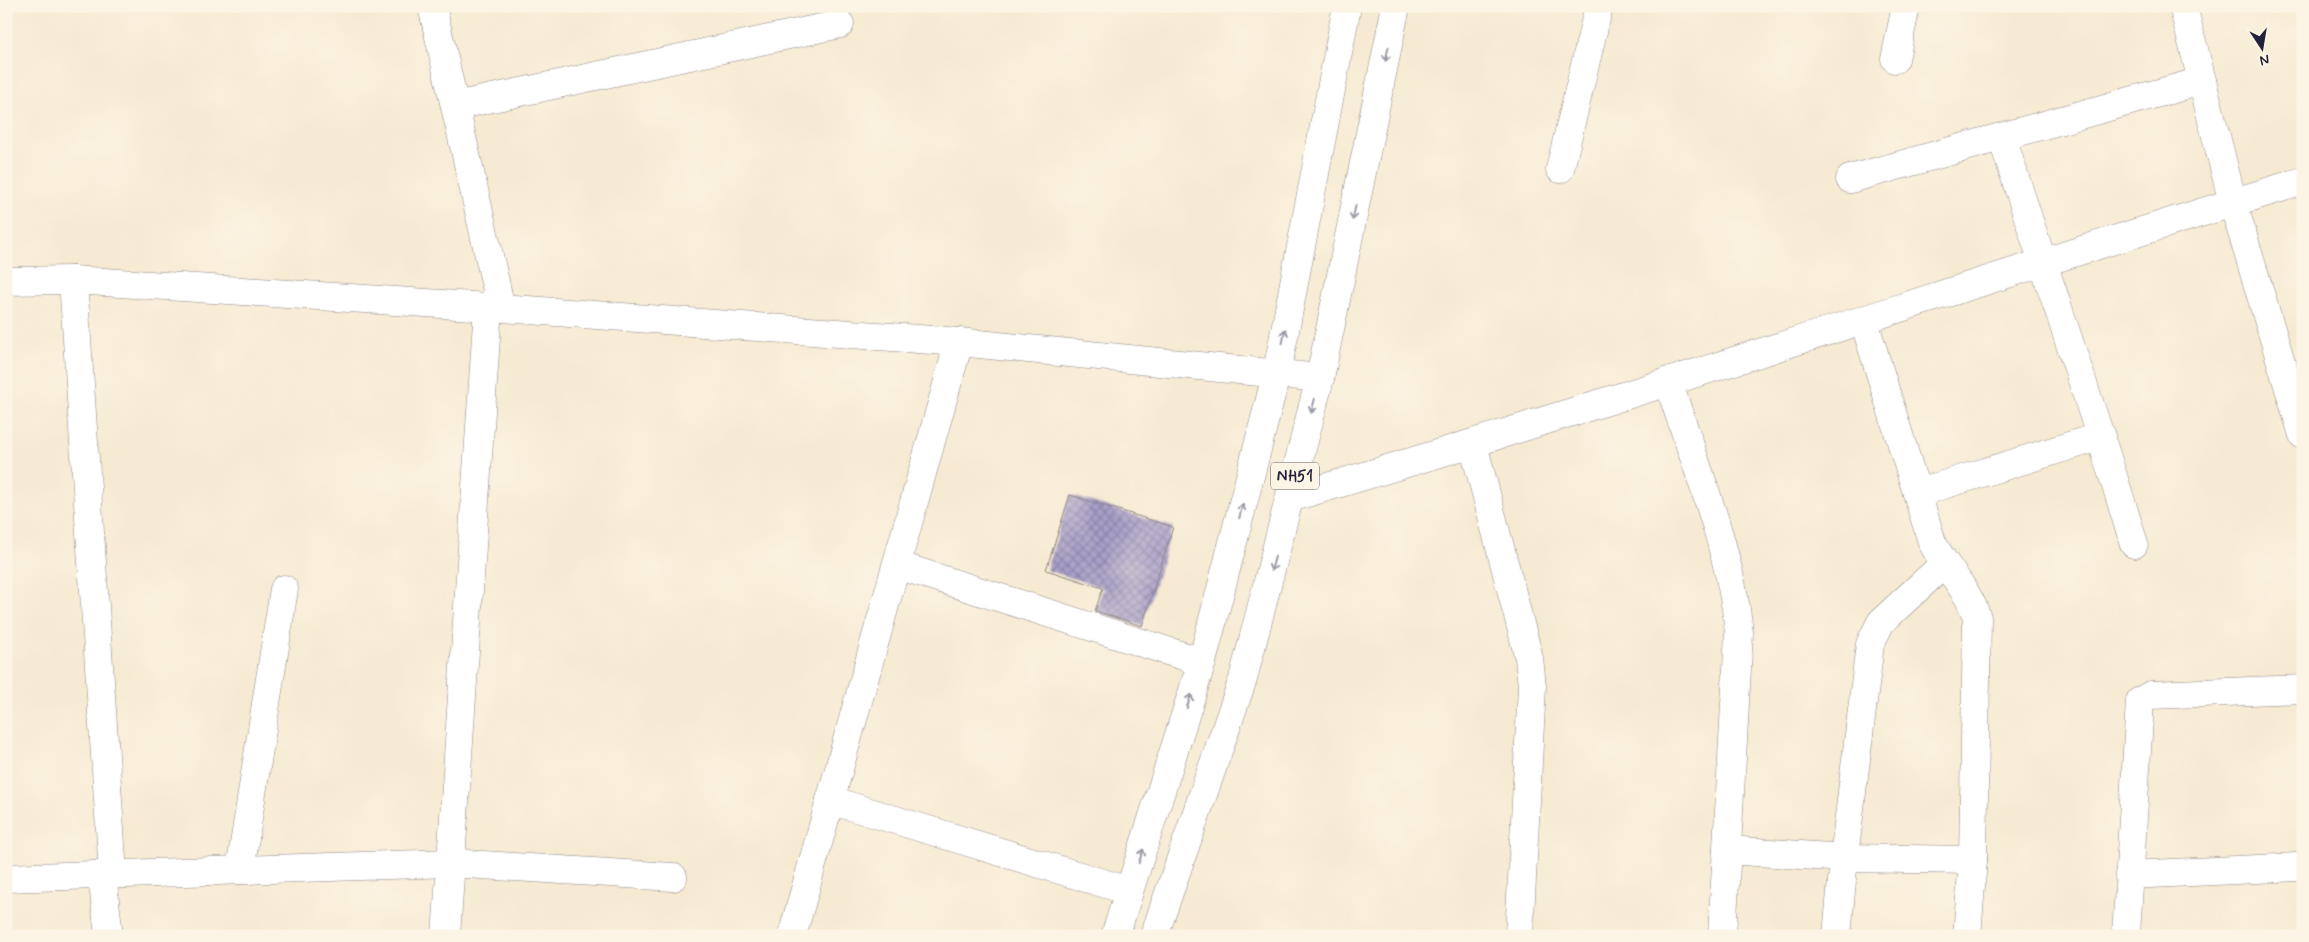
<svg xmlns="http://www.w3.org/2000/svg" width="2309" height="942" font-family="Mynerve,sans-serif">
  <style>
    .building { fill: url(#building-cross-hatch) }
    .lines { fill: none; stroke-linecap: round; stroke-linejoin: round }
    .minor-casing { stroke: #8c8686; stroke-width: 29 }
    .highway-casing { stroke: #8c8686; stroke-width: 29 }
    .minor { stroke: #fff; stroke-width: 28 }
    .highway { stroke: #fff; stroke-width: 28 }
    .oneway { stroke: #9c9ca7 }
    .labels { text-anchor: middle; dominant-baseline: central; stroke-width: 4.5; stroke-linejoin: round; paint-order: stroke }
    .shield { fill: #fcf5e5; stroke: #63616e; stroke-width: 1 }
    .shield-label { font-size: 16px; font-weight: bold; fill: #22223b }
  </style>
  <defs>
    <pattern id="building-cross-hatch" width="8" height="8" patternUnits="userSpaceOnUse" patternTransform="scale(1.25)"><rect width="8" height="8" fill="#a89fc9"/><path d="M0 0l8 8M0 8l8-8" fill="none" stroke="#8881a4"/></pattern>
  </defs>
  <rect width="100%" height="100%" fill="#fcf5e5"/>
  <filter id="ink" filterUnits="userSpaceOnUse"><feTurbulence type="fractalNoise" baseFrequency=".02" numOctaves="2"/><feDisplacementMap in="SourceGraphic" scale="10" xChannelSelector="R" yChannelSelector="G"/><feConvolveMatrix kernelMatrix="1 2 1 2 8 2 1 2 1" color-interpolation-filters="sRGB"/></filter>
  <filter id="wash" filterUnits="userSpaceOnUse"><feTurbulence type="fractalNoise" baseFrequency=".0096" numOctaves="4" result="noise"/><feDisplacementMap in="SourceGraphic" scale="20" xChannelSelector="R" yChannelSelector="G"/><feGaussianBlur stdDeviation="1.12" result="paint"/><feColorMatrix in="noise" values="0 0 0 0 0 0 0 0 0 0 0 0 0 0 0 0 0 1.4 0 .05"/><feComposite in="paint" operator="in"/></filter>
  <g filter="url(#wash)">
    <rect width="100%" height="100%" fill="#f6ead2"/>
    <g id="blocks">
      <path class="building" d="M1070,495L1173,527L1142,626L1095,611L1103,588L1046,570Z"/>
    </g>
  </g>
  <g filter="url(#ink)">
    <use href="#blocks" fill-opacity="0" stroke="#8c8686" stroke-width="1"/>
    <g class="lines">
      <g class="minor-casing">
        <g id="minor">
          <path d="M432,6L501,308"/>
          <path d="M2183,6L2233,203L2303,435"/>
          <path d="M1895,59L1906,6"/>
          <path d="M455,106L840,24"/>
          <path d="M2002,137C2045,273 2093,407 2134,544"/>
          <path d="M1560,169L1599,6"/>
          <path d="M1850,179L2202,81"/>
          <path d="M73,280L113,874"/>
          <path d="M6,281L73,280L488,307L959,342L1320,378"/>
          <path d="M1864,321L1932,542C1945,568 1969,590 1977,618L1973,860L1967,936"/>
          <path d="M1668,381C1694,461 1731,550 1739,633L1722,936"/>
          <path d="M1473,444L1529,658L1532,686L1519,936"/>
          <path d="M1917,493L2102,436"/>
          <path d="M1290,498C1629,398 1965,285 2303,181"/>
          <path d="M897,565L1202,662"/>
          <path d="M830,800L1129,891"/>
          <path d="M1727,850L1844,858L1973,860"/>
          <path d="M240,870L284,589"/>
          <path d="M102,875L109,936"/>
          <path d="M2129,875L2297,867"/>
          <path d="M6,878L451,863L673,877"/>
          <path d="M446,936L488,307"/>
          <path d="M792,936L959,342"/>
          <path d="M1837,936L1844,858L1870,644L1881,622L1944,564"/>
          <path d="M2126,936L2140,701L2151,695L2303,689"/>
        </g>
      </g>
      <g class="highway-casing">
        <g id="highway">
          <path d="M1115,936L1202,662L1277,372L1347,6"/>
          <path d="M1154,936L1243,679L1320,378L1396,6"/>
        </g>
      </g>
      <use href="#minor" class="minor"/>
      <use href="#highway" class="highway"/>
    </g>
    <defs><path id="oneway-shaft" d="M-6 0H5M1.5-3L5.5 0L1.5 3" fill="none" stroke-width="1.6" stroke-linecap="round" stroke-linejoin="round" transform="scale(1.25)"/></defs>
    <g class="oneway">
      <use href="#oneway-shaft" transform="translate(1387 54) rotate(102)"/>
      <use href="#oneway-shaft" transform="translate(1354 213) rotate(102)"/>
      <use href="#oneway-shaft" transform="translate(1284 336) rotate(-79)"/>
      <use href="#oneway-shaft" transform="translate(1313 406) rotate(104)"/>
      <use href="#oneway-shaft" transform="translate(1241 511) rotate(-76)"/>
      <use href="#oneway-shaft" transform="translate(1273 564) rotate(105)"/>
      <use href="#oneway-shaft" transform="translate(1189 701) rotate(-72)"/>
      <use href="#oneway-shaft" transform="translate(1141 856) rotate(-72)"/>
    </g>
  </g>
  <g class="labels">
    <rect class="shield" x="1271" y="462.5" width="48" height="27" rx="4"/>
    <g class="shield-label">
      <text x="1295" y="476">NH51</text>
    </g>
  </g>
  <rect width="2309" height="942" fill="none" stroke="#fcf5e5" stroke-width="25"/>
  <g transform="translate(2262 48) rotate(168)" stroke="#fcf5e5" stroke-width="4" paint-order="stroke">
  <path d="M0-4L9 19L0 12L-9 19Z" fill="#22223b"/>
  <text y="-8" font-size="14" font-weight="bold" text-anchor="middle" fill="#22223b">N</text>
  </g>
</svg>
